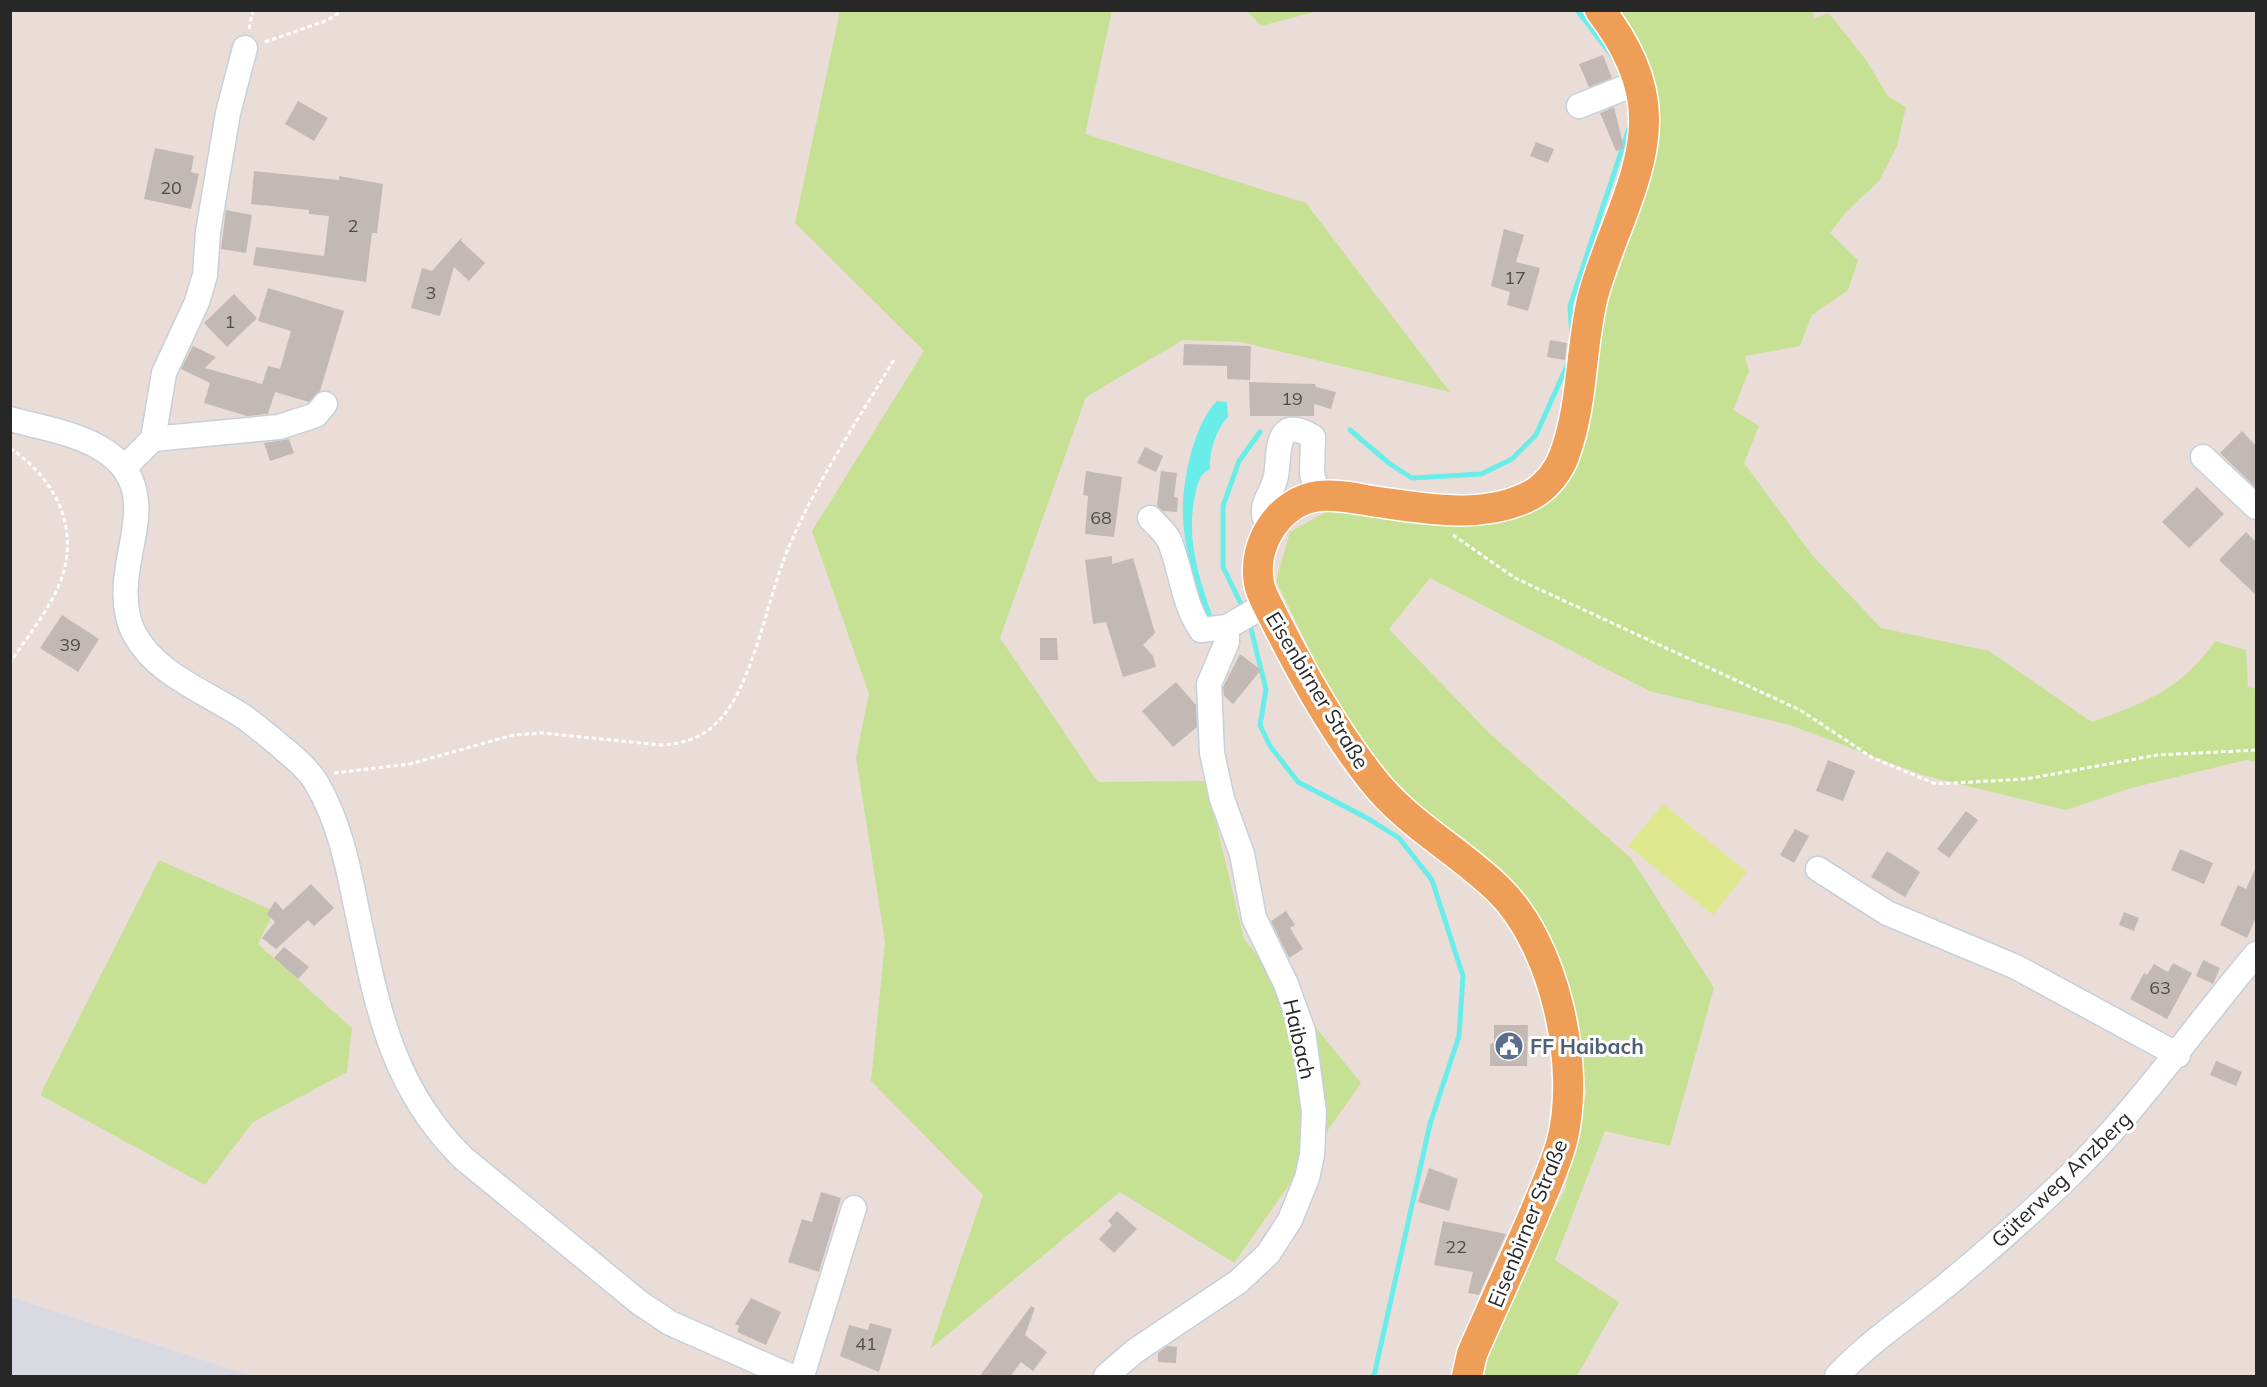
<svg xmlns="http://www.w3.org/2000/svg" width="2267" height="1387" font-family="Mulish,sans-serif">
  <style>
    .industrial { fill: #d9d9e2 }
    .green { fill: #c6e194 }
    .pitch { fill: #dee98f }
    .water { fill: #6aede8 }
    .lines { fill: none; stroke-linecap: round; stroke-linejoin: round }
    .stream { stroke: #6aede8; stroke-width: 5 }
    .building { fill: #c2b9b4 }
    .minor-casing { stroke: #c6d0d9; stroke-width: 27 }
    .major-casing { stroke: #fff; stroke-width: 33 }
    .path { stroke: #fff; stroke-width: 3; stroke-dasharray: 4.5 3; stroke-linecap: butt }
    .minor { stroke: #fff; stroke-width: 24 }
    .major { stroke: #ef9e58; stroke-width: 30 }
    .labels { text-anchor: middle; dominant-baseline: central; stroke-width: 6; stroke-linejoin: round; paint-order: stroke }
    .number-label { font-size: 18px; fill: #4e4c4a }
    .street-label { font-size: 21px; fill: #272727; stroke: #fff }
    .service-label { font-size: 21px; font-weight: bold; fill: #4e5e75; stroke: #fff; text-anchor: start }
  </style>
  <rect width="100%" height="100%" fill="#eaddd8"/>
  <path class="industrial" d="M11,1297L252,1376H11Z"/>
  <g class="green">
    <path d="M840,11H1112L1085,134L1306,203L1450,392L1241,342L1183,340L1086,397L1000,638L1098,782L1206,781L1244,939L1361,1083L1234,1263L1120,1192L930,1349L983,1195L871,1081L885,942L856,757L869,694L812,531L924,351L795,223Z"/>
    <path d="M1247,11H1318L1261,26Z"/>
    <path d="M1610,11H1813L1814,19L1829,13L1866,60L1888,96L1906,107L1897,146L1879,181L1846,212L1830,233L1858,260L1848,290L1812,315L1800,346L1745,356L1749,371L1733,410L1759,426L1744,463L1812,555L1881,628L1989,651L2092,722C2144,703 2182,689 2215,641L2246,650L2248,687L2256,689V762L2246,760L2131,788L2066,810L1922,775L1790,725L1649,691L1430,578L1389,629L1490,734L1631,858L1714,988L1670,1146L1605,1131L1555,1260L1619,1302L1577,1376H1474L1497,1316L1565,1190L1586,1092L1573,1026L1538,915L1474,856L1388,786L1337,706L1276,581L1290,532L1331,509L1548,496L1593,323L1655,120Z"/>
    <path d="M159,860L274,911L258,944L352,1028L347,1072L253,1122L205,1185L40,1095Z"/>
  </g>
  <path class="pitch" d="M1663,804L1747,872L1713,915L1628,846Z"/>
  <path class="water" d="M1217,401L1227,402L1228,417C1216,429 1209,452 1210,469C1199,474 1197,485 1195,496C1186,538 1198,575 1212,615L1208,617C1198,607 1196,591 1193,578C1189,559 1184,539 1183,519C1181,486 1193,424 1217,401Z"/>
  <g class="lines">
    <g class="stream">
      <path d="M1577,10L1613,57"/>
      <path d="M1572,337L1570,306L1630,125"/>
      <path d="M1350,430L1390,464L1412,478L1481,474L1512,459L1536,435L1569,361"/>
      <path d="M1244,610L1223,567V506L1239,461L1260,432"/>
      <path d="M1249,621L1266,689L1260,725L1270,746L1298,782L1367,818L1399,838L1432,880L1463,976L1459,1036L1430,1124L1374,1376"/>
    </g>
  </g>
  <g class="building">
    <path d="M1603,55L1612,78L1589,87L1579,64Z"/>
    <path d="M298,101L328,118L314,141L285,124Z"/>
    <path d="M1614,107L1624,148L1616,151L1600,113Z"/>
    <path d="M1536,142L1554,149L1548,163L1530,156Z"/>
    <path d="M155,148L194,156L191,172L199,174L191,209L144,199Z"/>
    <path d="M254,171L339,180V176L383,184L377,233H372L366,282L253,265L256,247L324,256L329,216L309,214V210L251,204Z"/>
    <path d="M226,210L252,215L246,253L221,249Z"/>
    <path d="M1504,229L1524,235L1516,262L1540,268L1528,311L1507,305L1510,292L1491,286Z"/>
    <path d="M462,237L461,241L485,263L469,281L454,267L440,316L411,308L422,268L432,271Z"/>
    <path d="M268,288L344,311L320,391L309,402L275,392L268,414L247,416L204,403L210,383L181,369L193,346L216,357L205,368L262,384L268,366L280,369L291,331L258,321Z"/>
    <path d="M234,294L257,318L227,347L204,323Z"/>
    <path d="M1550,340L1567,343L1565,360L1547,357Z"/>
    <path d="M1184,344L1251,346L1250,380L1227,379V366L1183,365Z"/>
    <path d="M1249,382L1315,384L1316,387L1336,392L1331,409L1314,404V416H1250Z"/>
    <path d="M2242,431L2256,446V488L2220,453Z"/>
    <path d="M289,439L294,453L270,461L264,443Z"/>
    <path d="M1145,447L1163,456L1156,472L1137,463Z"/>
    <path d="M1086,471L1122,477L1114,537L1085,534L1088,496L1083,495Z"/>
    <path d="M1161,471L1177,473L1174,497L1178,498L1177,512L1163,511L1157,506Z"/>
    <path d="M2197,487L2224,514L2189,548L2162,522Z"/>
    <path d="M2246,532L2256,542V595L2219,560Z"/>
    <path d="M1112,556V564L1133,558L1155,633L1143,645L1153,656L1156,667L1123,677L1106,622L1093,624L1085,560Z"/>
    <path d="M62,615L99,639L78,672L40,648Z"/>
    <path d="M1040,638H1057L1058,660H1040Z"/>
    <path d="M1240,654L1261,670L1233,704L1224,696L1223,687Z"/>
    <path d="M1176,682L1196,705L1197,727L1173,747L1142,711Z"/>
    <path d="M1828,760L1855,771L1843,801L1816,791Z"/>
    <path d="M1966,811L1978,820L1949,858L1937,849Z"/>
    <path d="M1795,829L1809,836L1794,863L1780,855Z"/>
    <path d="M2180,849L2213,863L2204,884L2171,870Z"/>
    <path d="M1887,851L1920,872L1905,897L1871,877Z"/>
    <path d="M2256,867V917L2247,938L2220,925L2238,885L2246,889Z"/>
    <path d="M311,884L334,908L314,926L308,920L276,949L262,938L275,922L267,914L275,901L283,910Z"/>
    <path d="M1286,911L1295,925L1290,928L1303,949L1289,958L1271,921Z"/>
    <path d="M2124,912L2139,918L2134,931L2119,925Z"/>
    <path d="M284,947L309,967L298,979L274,958Z"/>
    <path d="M2203,960L2220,968L2213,984L2196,976Z"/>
    <path d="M2173,963L2192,973L2167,1019L2130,999L2144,973L2147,975L2154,964L2168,972Z"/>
    <path d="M1494,1025H1528L1527,1066H1490V1044L1494,1043Z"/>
    <path d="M2216,1061L2242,1072L2236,1086L2210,1075Z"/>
    <path d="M1429,1168L1458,1179L1449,1211L1418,1202Z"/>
    <path d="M821,1192L841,1198L819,1272L788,1262L802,1219L812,1222Z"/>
    <path d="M1117,1211L1137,1229L1114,1253L1099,1239L1112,1225L1108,1221Z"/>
    <path d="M1443,1221L1506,1234L1479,1295L1468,1293L1473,1272L1434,1265Z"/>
    <path d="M751,1298L781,1312L766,1345L737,1332L739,1326L735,1324Z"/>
    <path d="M1031,1306L1035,1308L1025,1335L1047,1352L1033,1371L1021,1362L1010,1377H979Z"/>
    <path d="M870,1323L892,1329L879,1372L840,1356L849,1325L868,1330Z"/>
    <path d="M1167,1346L1177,1347L1176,1363L1158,1362V1353Z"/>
  </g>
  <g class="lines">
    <g class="minor-casing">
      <g id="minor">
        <path d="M1579,106L1639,82"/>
        <path d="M10,419C57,432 131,440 136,501C138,522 131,545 128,566C124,589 124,615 135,635C157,675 208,693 244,717C258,727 272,739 285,750C296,759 310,771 317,784C338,820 347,861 355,901C376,999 388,1084 463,1158L640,1303L670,1323L790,1376"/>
        <path d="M153,439L279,427L316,415L325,404"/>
        <path d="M2203,457L2256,507"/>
        <path d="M124,468L153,439L164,373L197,302L205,275L208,232L228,113L245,48"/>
        <path d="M1150,518C1157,526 1168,534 1171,545C1182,574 1183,603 1201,630L1227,627"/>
        <path d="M1269,529C1256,504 1271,499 1276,476C1280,453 1274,413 1313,437L1312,473L1318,496"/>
        <path d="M1818,869L1887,913L2016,967L2178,1055"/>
        <path d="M802,1376L854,1208"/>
        <path d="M1106,1376L1135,1351L1238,1282L1268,1254L1290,1220L1307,1178L1312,1155L1314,1112L1303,1031L1286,984L1254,918L1242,854L1222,799L1212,753L1209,684L1227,642V627L1267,604"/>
        <path d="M1837,1376C1867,1344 1904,1319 1938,1292C1981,1257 2022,1221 2062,1183C2135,1114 2191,1031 2256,954"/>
      </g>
    </g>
    <g class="major-casing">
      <path id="major" d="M1467,1376L1472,1354C1492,1308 1513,1263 1533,1217C1543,1192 1555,1167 1562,1141C1581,1066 1555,944 1498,889C1458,850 1407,824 1372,779C1330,726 1297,664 1267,604C1264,598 1260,590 1259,583C1252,544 1279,501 1319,496C1339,494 1358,499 1378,502C1427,509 1487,520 1533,494C1547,486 1559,470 1564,456C1583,405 1580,352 1592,300C1606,243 1644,179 1644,122C1645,80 1625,43 1600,10"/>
    </g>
    <g class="path">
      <path d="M249,29L253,10"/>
      <path d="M265,42L328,20L343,10"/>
      <path d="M10,448C55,479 80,526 61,580C50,609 27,637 10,663"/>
      <path d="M1453,535L1515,578L1800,710L1873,758L1936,784L2026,779L2157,755L2256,750"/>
      <path d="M334,773L410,764L513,735L541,733L661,745C685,744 705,737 721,718C753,684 768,596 788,549C816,482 858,420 895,358"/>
    </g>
    <use href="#minor" class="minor"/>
    <use href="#major" class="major"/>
  </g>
  <defs>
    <g id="civic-disc" transform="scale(1.5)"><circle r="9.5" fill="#5c6f8a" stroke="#fff"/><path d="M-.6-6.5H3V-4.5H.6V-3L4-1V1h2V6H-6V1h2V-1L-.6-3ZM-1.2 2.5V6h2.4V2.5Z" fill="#fff"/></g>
  </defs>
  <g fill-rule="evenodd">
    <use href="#civic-disc" x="1509" y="1046"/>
  </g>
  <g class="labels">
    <g class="number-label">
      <text x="171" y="187">20</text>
      <text x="353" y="225">2</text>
      <text x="1515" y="277">17</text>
      <text x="431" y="292">3</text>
      <text x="230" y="321">1</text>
      <text x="1292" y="398">19</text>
      <text x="1101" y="517">68</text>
      <text x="70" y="644">39</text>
      <text x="2160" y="987">63</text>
      <text x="1456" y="1246">22</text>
      <text x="866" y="1343">41</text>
    </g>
    <g class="street-label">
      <text transform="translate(1318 690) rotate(59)">Eisenbirner Straße</text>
      <text transform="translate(1300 1039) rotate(77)">Haibach</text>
      <text transform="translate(2061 1179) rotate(-44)">Güterweg Anzberg</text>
      <text transform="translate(1527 1223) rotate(-68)">Eisenbirner Straße</text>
    </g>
    <g class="service-label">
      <text x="1530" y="1046">FF Haibach</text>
    </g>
  </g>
  <rect width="2267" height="1387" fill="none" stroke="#272727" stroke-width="24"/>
</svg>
